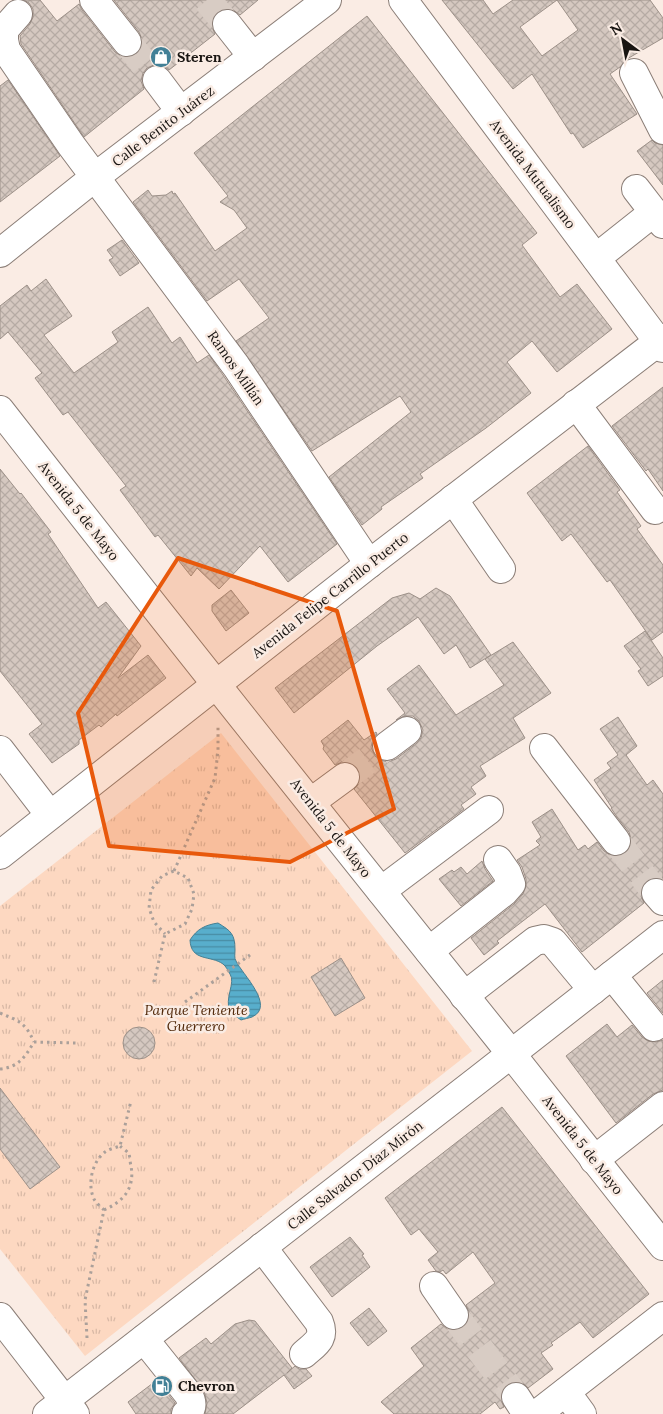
<svg xmlns="http://www.w3.org/2000/svg" width="663" height="1414" font-family="Lora,serif">
  <style>
    .park { fill: url(#park-tufts) }
    .water { fill: url(#water-rules); stroke: #458094 }
    .building { fill: url(#building-cross-hatch); stroke: #9c9088; fill-rule: evenodd }
    .lines { fill: none; stroke-linecap: round; stroke-linejoin: round }
    .minor-tunnel { stroke: #d8ccc4; stroke-width: 28; stroke-dasharray: 28 14; stroke-linecap: butt }
    .minor-casing { stroke: #8b7e77; stroke-width: 30 }
    .major-casing { stroke: #8b7e77; stroke-width: 30 }
    .path { stroke: #aba09a; stroke-width: 3; stroke-dasharray: 2.5 4; stroke-linecap: butt }
    .minor { stroke: #fff; stroke-width: 28 }
    .major { stroke: #fff; stroke-width: 28 }
    .marked { fill: #e8590c; fill-opacity: 0.2; stroke: #e8590c; stroke-width: 4; stroke-linejoin: round }
    .labels { text-anchor: middle; dominant-baseline: central; stroke-width: 5; stroke-linejoin: round; paint-order: stroke }
    .poi-label { font-size: 14px; font-weight: bold; fill: #191512; stroke: #faece4; text-anchor: start }
    .street-label { font-size: 14px; fill: #191512; stroke: #faece4 }
    .park-label { font-size: 14px; font-style: italic; fill: #512809; stroke: #faece4 }
  </style>
  <defs>
    <pattern id="park-tufts" width="24" height="20" patternUnits="userSpaceOnUse" patternTransform="scale(1.25)"><rect width="24" height="20" fill="#fdd8c1"/><path d="M3 7l-1-3M5 7V3M7 7l1-3M15 17l-1-3M17 17v-4M19 17l1-3" fill="none" stroke="#d8b8a5"/></pattern>
    <pattern id="water-rules" width="6" height="5" patternUnits="userSpaceOnUse" patternTransform="scale(1.25)"><rect width="6" height="5" fill="#58aecc"/><path d="M0 2.5h6" fill="none" stroke="#488ca4"/></pattern>
    <pattern id="building-cross-hatch" width="8" height="8" patternUnits="userSpaceOnUse" patternTransform="scale(1.25)"><rect width="8" height="8" fill="#d5c8c0"/><path d="M0 0l8 8M0 8l8-8" fill="none" stroke="#b6aba4"/></pattern>
  </defs>
  <rect width="100%" height="100%" fill="#faece4"/>
  <path class="park" d="M221,733L472,1051L85,1356L0,1249V906Z"/>
  <path class="water" d="M218,923C231,931 235,934 235,950C235,954 234,958 236,961C242,974 276,1006 252,1017C249,1018 244,1019 241,1020L230,1012C224,998 236,983 230,974C228,971 226,966 223,964C211,955 191,962 190,940C197,929 205,925 218,923Z"/>
  <g class="building">
    <path d="M24,0H40L57,21L79,4L82,10L115,52L121,56L129,57L137,54L142,47V39L139,32L114,0H258L240,15L232,9H225L218,11L212,19V27L215,34L169,70L164,66L156,64L147,68L143,73L141,81L144,89L84,137L21,44L20,36L30,24L33,17V9L29,3Z"/>
    <path d="M442,0H483L493,14L513,0H650L663,18V38L627,59L620,67L610,74L637,114L583,148L573,133L571,134L532,74L513,89ZM557,0L578,30L542,56L520,27Z"/>
    <path d="M367,16L537,233L522,245L560,297L577,284L612,329L557,372L532,341L507,362L531,393L486,428L420,474L423,478L381,507L382,509L362,525L329,477L411,412L400,396L312,451L236,341L269,318L239,279L207,301L133,202L148,190L152,196L166,195L172,191L173,194L175,193L215,251L247,228L234,210L220,202L228,196L194,153Z"/>
    <path d="M8,80L60,156L0,202V86Z"/>
    <path d="M652,140L655,143L663,145V185L637,151Z"/>
    <path d="M122,240L139,263L120,276L109,260L113,258L107,250Z"/>
    <path d="M46,279L72,316L44,335L74,373L118,342L112,332L148,307L172,343L180,337L197,363L209,355L223,375L337,544L288,582L260,546L219,589L197,568L191,576L158,535L155,537L120,490L126,486L68,412L63,415L35,378L42,373L8,332L0,339V306L27,285L31,291Z"/>
    <path d="M663,387V491L648,469L646,471L612,426Z"/>
    <path d="M588,446L620,490L617,492L641,526L637,529L663,565V632L652,640L610,580L607,582L571,534L562,541L527,493Z"/>
    <path d="M0,469L20,494L21,493L51,532L48,534L98,608L106,602L141,646L118,678L148,655L166,678L117,716L116,714L101,727L99,725L79,740V744L52,763L29,734L42,724L0,671Z"/>
    <path d="M436,588L450,596L491,655L470,668L456,645L444,654L418,617L377,646L294,713L275,688L392,598L409,593L420,599Z"/>
    <path d="M231,590L249,613L226,631L212,611V605Z"/>
    <path d="M645,631L663,658V676L648,686L638,671L641,669L624,646Z"/>
    <path d="M513,642L551,693L513,718L525,738L480,766L486,776L471,787L476,794L461,805L464,809L405,853L354,789L359,784L361,776L357,767L352,763L344,761L335,765L323,749L324,746L321,741L348,720L364,740L376,732L377,734L373,739L371,747L375,756L380,760L388,762L396,759L417,743L421,738L423,730L419,721L413,716H405L396,720L405,713L387,689L419,665L456,715L504,685L485,659Z"/>
    <path d="M618,717L637,746L626,755L647,785L653,780L663,794V879L653,878L645,882L641,888V896L644,903L582,952L545,904L497,941L499,943L484,955L471,938L514,904L523,894L526,886V879L522,867L517,860L540,845L536,841L541,837L532,822L552,809L578,850L585,845L588,849L597,842L604,851L610,855L618,856L625,854L630,847L631,839L629,832L617,817L611,808H612L594,780L611,768L607,763L618,755L600,729Z"/>
    <path d="M482,861L485,869L493,881L461,906L439,879L452,870L454,872L461,867L467,874Z"/>
    <path d="M341,958L365,998L335,1016L311,977Z"/>
    <path d="M663,980V1013L647,993Z"/>
    <path d="M607,1024L617,1037L632,1025L642,1037L648,1041L656,1042L663,1040V1090L653,1094L616,1123L566,1056Z"/>
    <circle cx="139" cy="1043" r="16"/>
    <path d="M0,1088L60,1167L30,1189L0,1149Z"/>
    <path d="M502,1107L649,1294L593,1338L580,1322L551,1343L553,1345L541,1353L553,1369L528,1388L523,1383L516,1381L507,1384L502,1390L500,1398L504,1407L500,1409L495,1402L480,1414H394L381,1402L424,1366L411,1348L441,1324L447,1329L455,1331L463,1328L468,1322L470,1314L466,1305L495,1283L473,1252L446,1274L443,1270L440,1272L436,1271L428,1260L438,1252L419,1229L411,1235L385,1198Z"/>
    <path d="M350,1237L364,1254L362,1255L370,1267L332,1297L310,1267Z"/>
    <path d="M369,1308L387,1331L368,1346L350,1323Z"/>
    <path d="M249,1320L255,1321L292,1368L287,1373L295,1366L299,1369H306L312,1376L294,1389L284,1375L233,1414H205L207,1403L204,1391L179,1358L206,1338L211,1344L235,1324Z"/>
    <path d="M157,1380L175,1403L171,1409V1414H136L128,1402Z"/>
  </g>
  <g class="lines">
    <g class="minor-tunnel">
      <path d="M207,0L227,24"/>
      <path d="M127,42L157,80"/>
      <path d="M345,777L387,746"/>
      <path d="M616,841L656,893"/>
      <path d="M454,1315L516,1397"/>
    </g>
    <g class="minor-casing">
      <g id="minor">
        <path d="M94,0L127,42"/>
        <path d="M403,0L663,348"/>
        <path d="M18,14L4,30V40L6,50L71,145L236,366L369,564"/>
        <path d="M227,24L253,57"/>
        <path d="M634,73L663,130"/>
        <path d="M157,80L181,112"/>
        <path d="M636,189L663,224"/>
        <path d="M596,258L654,212"/>
        <path d="M576,404L655,510"/>
        <path d="M0,410C164,620 330,828 497,1036C552,1106 607,1176 663,1246"/>
        <path d="M453,499L501,569"/>
        <path d="M387,746L407,731"/>
        <path d="M544,748L616,841"/>
        <path d="M0,750L50,815"/>
        <path d="M311,802L345,777"/>
        <path d="M381,891L489,810"/>
        <path d="M656,893L663,901"/>
        <path d="M429,951L504,892L511,884L507,873L498,860"/>
        <path d="M612,975L654,1027"/>
        <path d="M464,996L535,941L544,939L553,942L593,990"/>
        <path d="M594,1160L663,1106"/>
        <path d="M262,1247L319,1322C326,1339 315,1344 304,1354"/>
        <path d="M434,1286L454,1315"/>
        <path d="M0,1317L75,1414"/>
        <path d="M144,1339L188,1394C192,1401 194,1408 186,1414"/>
        <path d="M566,1392L582,1414"/>
        <path d="M516,1397L527,1414"/>
        <path d="M537,1414L663,1316"/>
      </g>
    </g>
    <g class="major-casing">
      <g id="major">
        <path d="M0,253L95,177L327,0"/>
        <path d="M0,855L369,564L663,338"/>
        <path d="M47,1414L479,1079L663,935"/>
      </g>
    </g>
    <g class="path">
      <path d="M174,871L215,778L218,750V725"/>
      <path d="M154,982L165,934L185,924L192,909L194,894L188,878L174,871L162,876L151,890L149,908L154,922L165,934"/>
      <path d="M185,1002L250,955"/>
      <path d="M0,1013C19,1021 25,1022 34,1042"/>
      <path d="M34,1042L78,1043"/>
      <path d="M0,1069C19,1067 25,1057 34,1042"/>
      <path d="M104,1210C124,1201 135,1188 131,1166C130,1163 130,1157 129,1154C127,1151 122,1148 120,1146"/>
      <path d="M87,1338L85,1300L104,1210C101,1207 96,1203 94,1199C87,1184 92,1162 105,1152C109,1149 115,1148 120,1146L131,1101"/>
    </g>
    <use href="#minor" class="minor"/>
    <use href="#major" class="major"/>
  </g>
  <path class="marked" d="M178,558L337,611L394,809L290,862L109,846L78,713Z"/>
  <defs>
    <g id="shop-disc" transform="scale(1.125)"><circle r="9.5" fill="#428096" stroke="#faece4"/><path d="M-5-2.5h2.3a2.7 3.5 0 0 1 5.4 0H5L5.5 6h-11ZM-1.5-2.5h3a1.5 2.3 0 0 0-3 0Z" fill="#fff"/></g>
    <g id="fuel-disc" transform="scale(1.125)"><circle r="9.5" fill="#428096" stroke="#faece4"/><path d="M-5.5-6h7V0h2V4h1.3V-2.5L3-4.5l.8-.8L6-3V5H2.5V1h-1V6h-7ZM-4.2-4.7v3.2H.2V-4.7Z" fill="#fff"/></g>
  </defs>
  <g fill-rule="evenodd">
    <use href="#shop-disc" x="161" y="57"/>
    <use href="#fuel-disc" x="162" y="1386"/>
  </g>
  <g class="labels">
    <g class="poi-label">
      <text x="177" y="57">Steren</text>
      <text x="178" y="1386">Chevron</text>
    </g>
    <g class="street-label">
      <text transform="translate(163 126) rotate(-37)">Calle Benito Juárez</text>
      <text transform="translate(533 174) rotate(53)">Avenida Mutualismo</text>
      <text transform="translate(236 368) rotate(55)">Ramos Millán</text>
      <text transform="translate(79 511) rotate(52)">Avenida 5 de Mayo</text>
      <text transform="translate(330 595) rotate(-38)">Avenida Felipe Carrillo Puerto</text>
      <text transform="translate(331 828) rotate(52)">Avenida 5 de Mayo</text>
      <text transform="translate(583 1145) rotate(52)">Avenida 5 de Mayo</text>
      <text transform="translate(355 1175) rotate(-38)">Calle Salvador Díaz Mirón</text>
    </g>
    <g class="park-label">
      <text x="196" y="1010">Parque Teniente<tspan x="196" dy="16">Guerrero</tspan></text>
    </g>
  </g>
  <g transform="translate(623 40) rotate(328)" stroke="#faece4" stroke-width="4" paint-order="stroke">
  <path d="M0-4L9 19L0 12L-9 19Z" fill="#191512"/>
  <text y="-8" font-size="14" font-weight="bold" text-anchor="middle" fill="#191512">N</text>
  </g>
</svg>
